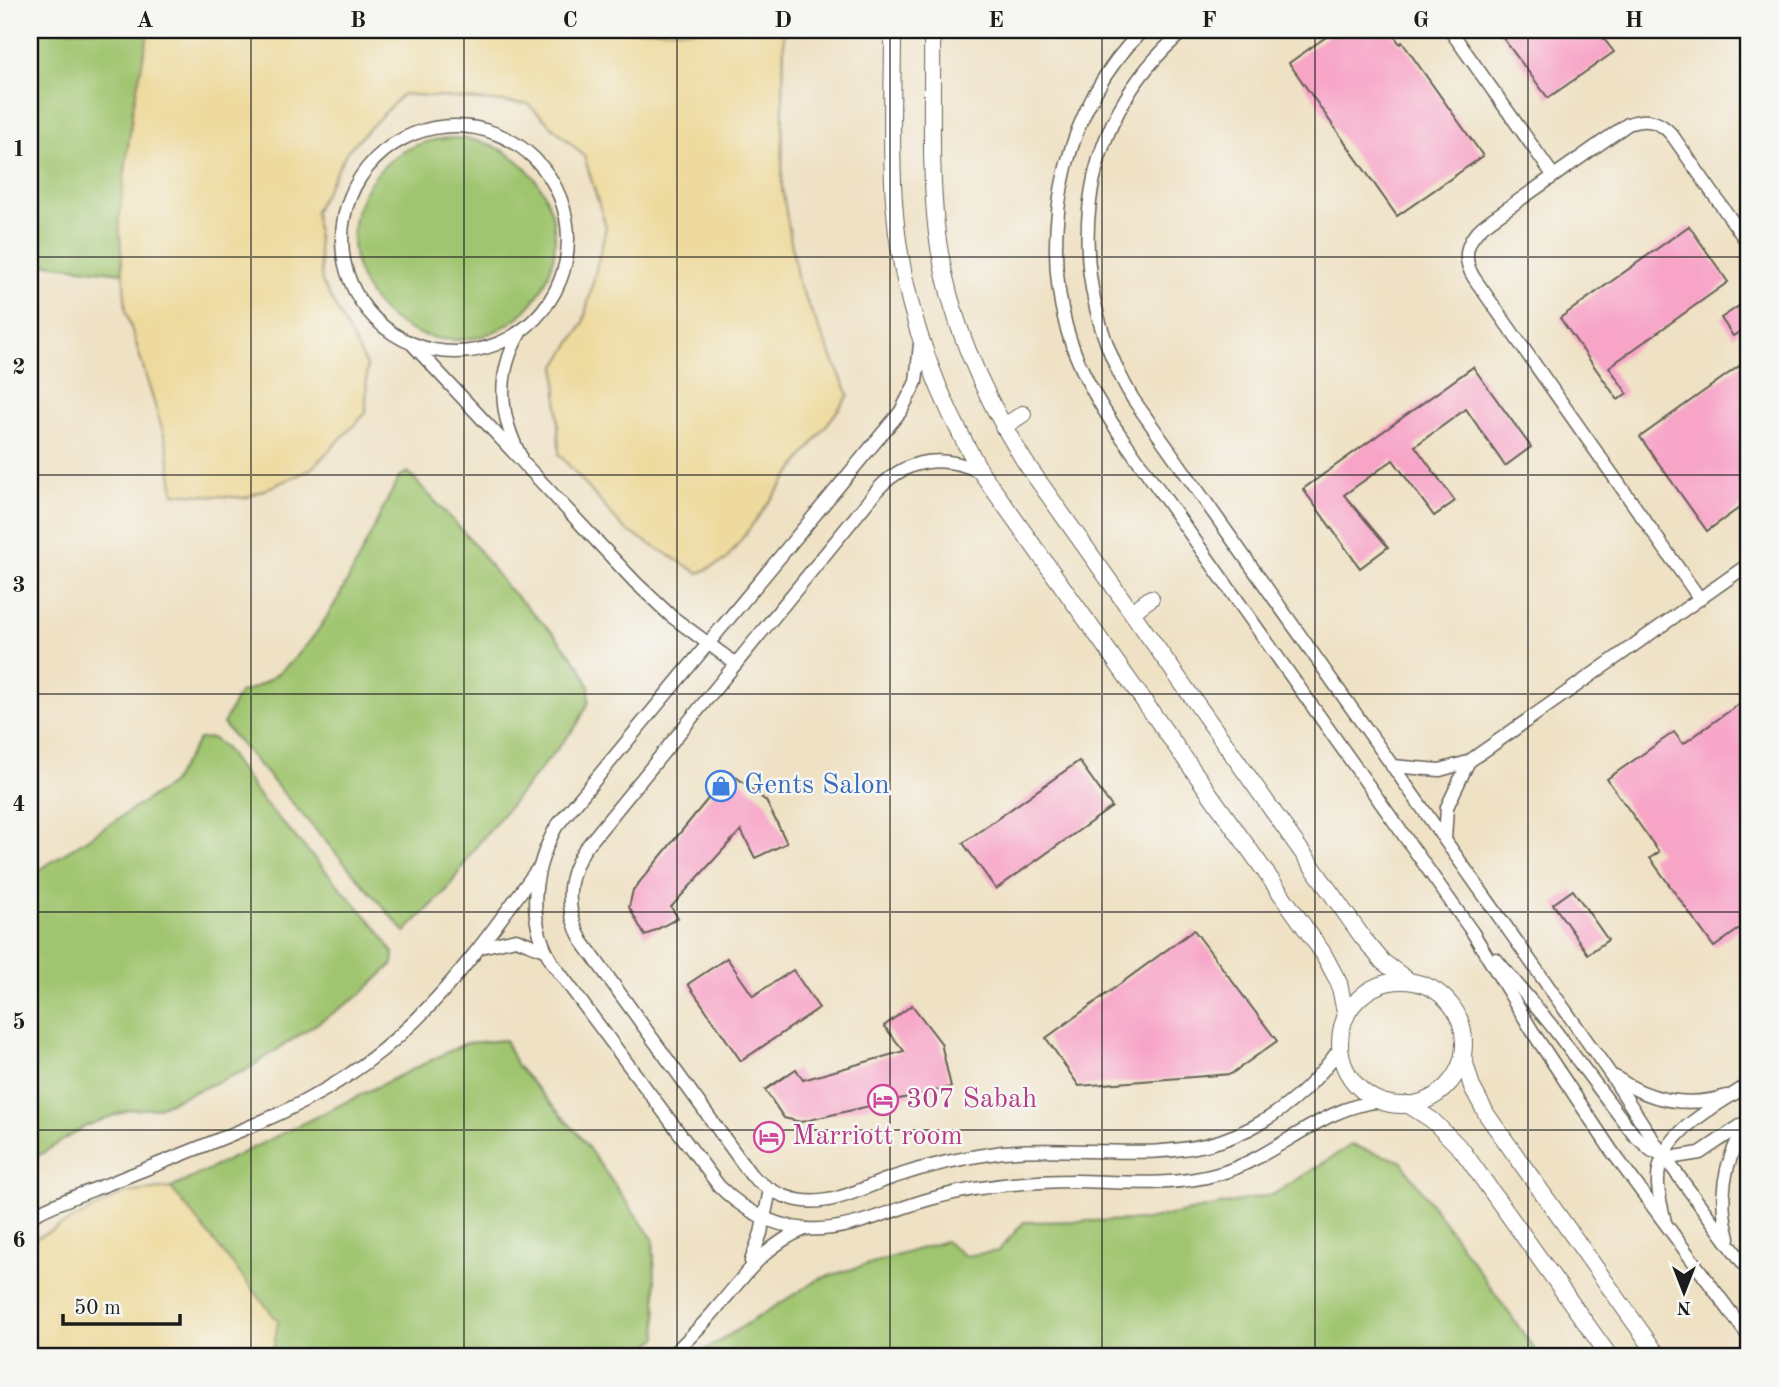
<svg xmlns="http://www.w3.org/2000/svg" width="1779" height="1387" font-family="'Old Standard TT',serif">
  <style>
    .green { fill: #a0c56f; stroke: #5e7046; stroke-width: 2 }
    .sand { fill: #eeda9e; stroke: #857b5d; stroke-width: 2 }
    .building { fill: #f7a4c7 }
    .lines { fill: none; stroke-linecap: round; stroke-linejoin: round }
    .minor-casing { stroke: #666157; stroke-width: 15 }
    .tertiary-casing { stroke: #666157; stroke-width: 18 }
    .minor { stroke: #fff; stroke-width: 12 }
    .tertiary { stroke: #fff; stroke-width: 16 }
    .grid { fill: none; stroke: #1c1c1c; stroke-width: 2; stroke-opacity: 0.55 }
    .labels { text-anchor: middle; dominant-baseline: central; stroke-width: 5; stroke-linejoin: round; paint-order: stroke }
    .shop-label { font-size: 28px; fill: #366cbe; stroke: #f6f6f2; text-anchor: start }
    .hotel-label { font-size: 28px; fill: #b23c85; stroke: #f6f6f2; text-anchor: start }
    .neatline { fill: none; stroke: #1c1c1c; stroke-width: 2.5 }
    .grid-label { font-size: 23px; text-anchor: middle; font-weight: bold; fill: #1c1c1c }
  </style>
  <rect width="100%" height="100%" fill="#f6f6f2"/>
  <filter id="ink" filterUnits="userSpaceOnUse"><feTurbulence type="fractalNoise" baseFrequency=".0143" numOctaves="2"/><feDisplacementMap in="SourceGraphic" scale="14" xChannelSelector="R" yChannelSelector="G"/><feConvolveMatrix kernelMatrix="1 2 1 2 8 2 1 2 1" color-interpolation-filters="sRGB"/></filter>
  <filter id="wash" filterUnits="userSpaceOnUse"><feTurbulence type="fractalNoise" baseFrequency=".00686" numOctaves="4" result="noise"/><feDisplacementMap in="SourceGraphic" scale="28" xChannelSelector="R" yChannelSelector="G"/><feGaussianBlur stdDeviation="1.57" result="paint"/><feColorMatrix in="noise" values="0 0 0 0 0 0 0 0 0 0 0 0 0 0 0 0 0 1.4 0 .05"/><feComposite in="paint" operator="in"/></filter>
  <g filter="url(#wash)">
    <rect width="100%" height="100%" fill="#efe1c4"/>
    <g class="green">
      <path d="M30,30H149C133,111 117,190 123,273L30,262Z"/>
      <circle cx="454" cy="239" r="101"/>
      <path d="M408,472L470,539L506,586L554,634L580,666L589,686V702L577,725L474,849L447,890L405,932L223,724L239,693C322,671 361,544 400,476Z"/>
      <path d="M212,738L223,746L262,800L377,928L394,954L393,964L359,996L246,1070L156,1108L128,1110L86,1126L30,1161V876L171,784L199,739Z"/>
      <path d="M505,1040L517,1066L579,1135L653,1239L658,1337L635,1357H266L272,1355L278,1321L171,1188L466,1043Z"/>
      <path d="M1351,1145L1401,1161L1540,1357H694L819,1279L945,1241L965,1256L998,1251L1024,1222L1146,1220L1274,1194Z"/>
    </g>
    <g class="sand">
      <path d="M149,30H784L782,188L798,282L849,395L726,560L699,573L623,528L559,454L556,366L583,324L606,227L584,156L528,104L403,94L348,150L315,211L322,282L367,366L366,413L310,470L245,498L174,493L167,445L126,311L119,221L133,108Z"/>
      <path d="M171,1188L278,1321L272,1356L30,1357V1241L125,1193Z"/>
    </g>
    <g id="blocks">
      <g class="building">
        <path d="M1336,30H1390L1400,44L1402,42L1483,156L1397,216L1289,63Z"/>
        <path d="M1497,30H1597L1614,52L1548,98Z"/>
        <path d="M1689,226L1728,282L1609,367L1627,393L1618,400L1560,318Z"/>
        <path d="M1742,304L1749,315V325L1733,336L1721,318Z"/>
        <path d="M1749,359V501L1707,531L1640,437Z"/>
        <path d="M1473,367L1531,447L1505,466L1466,409L1415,446L1455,501L1434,516L1393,460L1344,495L1388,547L1360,568L1303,489Z"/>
        <path d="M1749,697V922L1714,947L1650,858L1659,852L1607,779L1674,732L1683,744Z"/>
        <path d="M1079,761L1112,807L996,889L963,843Z"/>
        <path d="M730,772L766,801L787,843L755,858L741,830L671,907L678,918L645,936L629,907L633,890Z"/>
        <path d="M1573,890L1608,940L1588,954L1553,904Z"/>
        <path d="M1194,930L1277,1041L1231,1074L1079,1086L1046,1038Z"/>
        <path d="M727,958L753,996L793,970L819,1008L741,1061L688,984Z"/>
        <path d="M912,1005L941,1043L951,1087L801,1122L784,1118L765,1090L796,1069L803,1080L904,1051L884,1026Z"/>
      </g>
    </g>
  </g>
  <g filter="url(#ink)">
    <use href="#blocks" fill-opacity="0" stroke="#666157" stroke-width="2"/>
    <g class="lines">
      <g class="minor-casing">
        <g id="minor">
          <path d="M1143,30C1067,103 1039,225 1066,326C1077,367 1099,405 1123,439L1473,933L1536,1037L1611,1150L1749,1337"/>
          <path d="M1185,30C1072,124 1061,277 1133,399L1611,1075L1663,1155L1749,1271"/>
          <path d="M1450,30L1553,175"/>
          <circle cx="455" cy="239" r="113"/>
          <path d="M520,333C496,374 499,414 520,455"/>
          <path d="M920,344L916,382L901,411L556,827C532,872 526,919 553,964L719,1186C743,1210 772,1226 807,1229C849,1232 890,1210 930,1199C977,1186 1027,1181 1076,1181C1123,1182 1173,1187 1218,1174C1277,1157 1319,1107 1381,1101"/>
          <path d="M413,345L635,582L671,616L736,664"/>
          <path d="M981,472C944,454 908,458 879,488L584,850C565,880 565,910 582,941L751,1175C772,1194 799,1206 828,1200C851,1196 872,1184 894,1177C929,1165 966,1157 1003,1152C1072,1145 1155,1162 1220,1141C1271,1124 1310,1091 1340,1048"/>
          <path d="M1700,599L1474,278C1459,254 1469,235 1491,220L1628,124C1646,117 1660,121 1672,135L1749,245"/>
          <path d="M1392,766L1440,770L1468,762L1749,564"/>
          <path d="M1445,840L1447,807L1468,763"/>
          <path d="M481,947L516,939L544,950"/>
          <path d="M1496,959L1551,1025L1634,1135L1652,1151L1675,1157L1700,1153L1749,1120"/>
          <path d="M1615,1077C1649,1101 1688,1108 1727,1096"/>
          <path d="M30,1217C54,1203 82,1194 108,1184C158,1164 207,1145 256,1124C395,1066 451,988 536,871"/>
          <path d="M1665,1222C1662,1208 1657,1193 1658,1179C1659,1132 1716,1107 1749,1084"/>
          <path d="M1729,1238C1717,1198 1724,1161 1746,1125"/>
          <path d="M751,1261L761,1233L770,1190"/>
          <path d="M670,1357C686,1341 702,1326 716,1309C744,1277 764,1245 805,1229"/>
        </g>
      </g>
      <g class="tertiary-casing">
        <g id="tertiary">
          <path d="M893,30C893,87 890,144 894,201C900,298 933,389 981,472L1323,953L1339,983L1346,1017"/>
          <path d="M932,30C933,97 929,166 937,234C948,317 981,392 1025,462L1363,938L1383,962L1409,981"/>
          <path d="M1003,427L1023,414"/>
          <path d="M1132,612L1151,598"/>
          <circle cx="1402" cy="1043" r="62"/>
          <path d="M1463,1056L1472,1087L1487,1115L1659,1357"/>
          <path d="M1407,1104L1432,1120L1462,1150L1610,1357"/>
        </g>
      </g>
      <use href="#minor" class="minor"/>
      <use href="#tertiary" class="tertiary"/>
    </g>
  </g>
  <path class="grid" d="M251,30V1357M464,30V1357M677,30V1357M890,30V1357M1102,30V1357M1315,30V1357M1528,30V1357M30,257H1749M30,475H1749M30,694H1749M30,912H1749M30,1130H1749"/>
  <defs>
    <g id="shop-ring" transform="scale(1.575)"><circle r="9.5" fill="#f6f6f2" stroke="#3f7fe0" stroke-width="1.5"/><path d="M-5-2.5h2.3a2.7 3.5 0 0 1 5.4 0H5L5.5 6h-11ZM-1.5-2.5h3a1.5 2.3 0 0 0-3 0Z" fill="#3f7fe0"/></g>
    <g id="hotel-ring" transform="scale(1.575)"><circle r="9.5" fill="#f6f6f2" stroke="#d1479c" stroke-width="1.5"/><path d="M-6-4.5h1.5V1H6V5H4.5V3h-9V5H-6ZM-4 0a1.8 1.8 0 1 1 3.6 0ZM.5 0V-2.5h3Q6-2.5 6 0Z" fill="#d1479c"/></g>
  </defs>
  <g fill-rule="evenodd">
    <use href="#shop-ring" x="721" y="786"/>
    <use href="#hotel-ring" x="883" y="1100"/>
    <use href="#hotel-ring" x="769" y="1137"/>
  </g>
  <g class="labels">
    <g class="shop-label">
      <text x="744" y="786">Gents Salon</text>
    </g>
    <g class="hotel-label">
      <text x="906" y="1100">307 Sabah</text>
      <text x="792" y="1137">Marriott room</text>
    </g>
  </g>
  <rect width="1779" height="1387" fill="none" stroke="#f6f6f2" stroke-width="77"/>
  <g transform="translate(1684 1292) rotate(180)" stroke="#f6f6f2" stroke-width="5" paint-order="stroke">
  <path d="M0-5L12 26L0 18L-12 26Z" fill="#1c1c1c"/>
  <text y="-10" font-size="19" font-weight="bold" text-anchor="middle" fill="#1c1c1c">N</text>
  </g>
  <path d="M63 1314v10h117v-10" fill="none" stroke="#1c1c1c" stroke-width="3.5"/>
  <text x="74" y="1314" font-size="21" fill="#1c1c1c" stroke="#f6f6f2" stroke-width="5" paint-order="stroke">50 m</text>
  <rect x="38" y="38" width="1702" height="1310" class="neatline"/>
  <g class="grid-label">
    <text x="145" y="27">A</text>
    <text x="358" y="27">B</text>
    <text x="570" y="27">C</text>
    <text x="783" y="27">D</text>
    <text x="996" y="27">E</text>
    <text x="1209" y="27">F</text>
    <text x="1421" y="27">G</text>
    <text x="1634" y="27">H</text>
    <text x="19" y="156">1</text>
    <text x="19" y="374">2</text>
    <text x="19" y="592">3</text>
    <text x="19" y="811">4</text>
    <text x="19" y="1029">5</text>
    <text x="19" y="1247">6</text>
  </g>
</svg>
